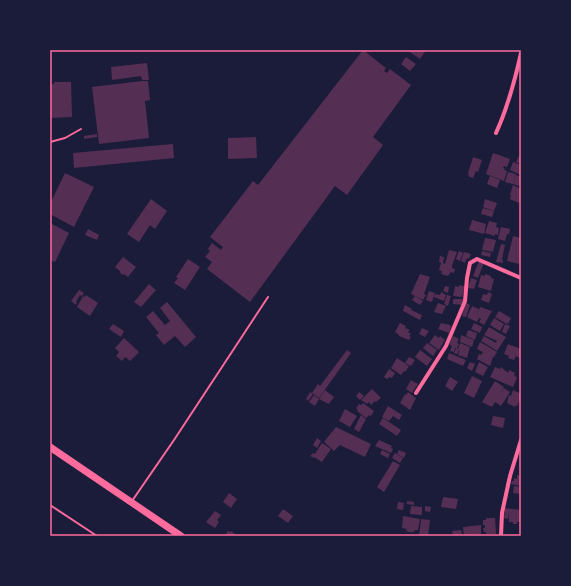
<svg xmlns="http://www.w3.org/2000/svg" width="571" height="586" font-family="Manrope,sans-serif">
  <style>
    .building { fill: #542f53 }
    .lines { fill: none; stroke-linecap: round; stroke-linejoin: round }
    .service { stroke: #ff6b9d; stroke-width: 2 }
    .minor { stroke: #ff6b9d; stroke-width: 4 }
    .trunk { stroke: #ff6b9d; stroke-width: 7 }
    .neatline { fill: none; stroke: #ff6b9d; stroke-width: 1.5 }
  </style>
  <rect width="100%" height="100%" fill="#1b1b3a"/>
  <g class="building">
    <path d="M363,50L386,68L384,71L387,73L390,69L411,85L373,137L383,145L347,195L335,186L250,302L207,269L212,262L205,257L210,251L208,249L212,243L221,250L223,247L210,237L253,181L258,185Z"/>
    <path d="M407,50H426L420,59Z"/>
    <path d="M406,57L416,64L410,71L401,64Z"/>
    <path d="M147,63L149,80H142L141,76L112,80L111,67Z"/>
    <path d="M142,81H148L150,100L145,101L149,138L99,144L92,87Z"/>
    <path d="M54,82H71L72,117L50,118V84H54Z"/>
    <path d="M97,134V137L84,139V136Z"/>
    <path d="M256,137L257,158L228,159V138Z"/>
    <path d="M173,144L174,158L74,168L73,153Z"/>
    <path d="M493,153L510,159L507,167L504,166L503,168L505,169L504,170L507,171L504,181L486,174Z"/>
    <path d="M519,156L521,157V164L516,162Z"/>
    <path d="M473,157L482,160L478,172L476,171L473,178L468,176L469,174L468,173Z"/>
    <path d="M513,162L521,165V175L510,170Z"/>
    <path d="M508,172L516,174L513,184L505,182Z"/>
    <path d="M65,173L94,187L74,227L50,214V204Z"/>
    <path d="M516,175L521,177L519,186L513,184Z"/>
    <path d="M490,176L500,180L497,188L487,184Z"/>
    <path d="M513,185L519,188V189L521,190V198L519,203L510,199L511,195H510Z"/>
    <path d="M151,199L167,211L155,229L150,225L139,242L127,234Z"/>
    <path d="M485,199L497,203L494,211L483,207Z"/>
    <path d="M483,208L494,211L492,217L481,214Z"/>
    <path d="M472,220L486,224L484,234L469,230Z"/>
    <path d="M489,221L497,223L496,227L499,228L498,235L495,234V236L485,233Z"/>
    <path d="M50,223L69,233L55,262L50,260Z"/>
    <path d="M501,227L510,229L509,234H507L505,241L498,239Z"/>
    <path d="M88,229L99,235L97,240L85,235Z"/>
    <path d="M513,236L521,238V259H520L519,264L507,261Z"/>
    <path d="M485,238L496,240L493,252L482,250Z"/>
    <path d="M501,244L505,245L502,259L503,260V263L496,262Z"/>
    <path d="M449,250L457,252L452,266V268L455,269L454,273L451,272L448,276L441,274L442,271L439,270L441,263L439,262L440,256L444,257L443,263L445,264Z"/>
    <path d="M459,251L463,253L460,261L456,259Z"/>
    <path d="M482,251L491,253L490,257L481,255Z"/>
    <path d="M464,252L471,254L469,259L467,258L465,263L461,261Z"/>
    <path d="M123,257L136,267L128,277L124,274L123,275L120,273L121,272L115,267Z"/>
    <path d="M188,259L200,267L185,290L174,283L178,278L176,277Z"/>
    <path d="M479,261L484,263L478,278L473,276Z"/>
    <path d="M420,274L430,277L424,294L426,295L423,300L411,294Z"/>
    <path d="M485,274L491,276V278L494,279L491,291L478,287L481,275L485,276Z"/>
    <path d="M471,278L477,280L474,289L468,288Z"/>
    <path d="M149,284L156,290L141,307L134,302Z"/>
    <path d="M459,285L465,286L462,297L453,296L455,286L459,287Z"/>
    <path d="M445,286L449,287L448,293L443,291Z"/>
    <path d="M79,290L84,293L82,296L80,295L76,302L77,303L76,305L71,301Z"/>
    <path d="M429,291L435,293L432,302L426,300Z"/>
    <path d="M441,292L446,295L444,301L434,297L435,294L440,295Z"/>
    <path d="M488,292L492,294L489,303L481,300L483,294L487,295Z"/>
    <path d="M86,295L98,303L90,316L77,307L83,296L85,297Z"/>
    <path d="M447,295L451,296L448,306L444,304Z"/>
    <path d="M415,296L423,301L420,305L412,300Z"/>
    <path d="M453,299H463L462,305L453,304Z"/>
    <path d="M167,302L196,337L185,347L175,336L164,345L156,335L159,333L146,317L153,311L165,325L170,321L160,308Z"/>
    <path d="M438,303L446,306L442,314L434,312Z"/>
    <path d="M466,303L470,305L466,317L462,316Z"/>
    <path d="M405,305L412,309L411,310L422,315L420,320L403,311Z"/>
    <path d="M472,306L479,309L476,317L480,307L492,311L484,325L479,322L481,319L479,318L477,322L467,317Z"/>
    <path d="M499,311L511,318L508,324L505,323L506,321L505,323L495,317Z"/>
    <path d="M494,318L504,324L500,331L490,325Z"/>
    <path d="M400,323L406,326L405,328L410,330L408,332L411,334L409,336L411,337L409,340L399,336V335L395,332Z"/>
    <path d="M441,323L450,325L451,327L449,333L438,329Z"/>
    <path d="M474,323L482,327L480,333L471,329Z"/>
    <path d="M113,324L124,331L121,337L109,329Z"/>
    <path d="M505,324L510,326L506,334L502,332Z"/>
    <path d="M489,327L506,337L497,351L481,341L484,336L496,343L497,341L484,335Z"/>
    <path d="M422,328L429,331L425,337L419,334Z"/>
    <path d="M468,330L477,333L475,340L466,336Z"/>
    <path d="M435,335L439,338L440,336L445,340L439,350L429,343Z"/>
    <path d="M461,335L474,340L472,347L460,342Z"/>
    <path d="M453,336L459,339L457,343L459,344L457,348H455L454,352L450,351L452,346L450,345V343Z"/>
    <path d="M124,338L139,352L130,361L125,357L122,361L116,356L119,352L115,348Z"/>
    <path d="M480,342L497,352L494,357H493L490,366L477,359L479,354L481,355L483,352L477,349Z"/>
    <path d="M427,343L437,350L433,356L423,348Z"/>
    <path d="M460,343L470,347L467,358L458,355L460,349L457,354L454,353L456,348L458,349Z"/>
    <path d="M508,344L521,349V363L519,362L520,358L516,356L514,360L508,358L509,356L504,354Z"/>
    <path d="M347,350L351,353L319,398L312,393L318,384L320,386Z"/>
    <path d="M420,350L432,359L427,366L415,357Z"/>
    <path d="M449,353L466,360L463,366L447,359Z"/>
    <path d="M409,357L415,360L411,366L405,363Z"/>
    <path d="M397,358L409,366L405,372L404,371L401,375L391,368Z"/>
    <path d="M470,362L475,364L472,371L467,368Z"/>
    <path d="M479,362L488,367L483,376L475,372Z"/>
    <path d="M495,367L500,369L501,367L508,373L509,370L515,373L514,375L517,378L513,387L490,377Z"/>
    <path d="M389,369L395,373L392,378L390,377L387,379L384,377Z"/>
    <path d="M472,376L482,381L474,398L464,393Z"/>
    <path d="M450,377L458,382L452,391L445,386Z"/>
    <path d="M411,380L414,382V383L415,382L418,384L412,393L406,389Z"/>
    <path d="M495,381L504,387L499,395L504,388L510,392L501,406L495,402L492,407L482,402Z"/>
    <path d="M372,389L381,398L376,402L375,401L371,405L369,402L367,404L361,400Z"/>
    <path d="M325,390L334,397L329,404L319,399Z"/>
    <path d="M513,390L521,394V397L517,406L515,405V407L507,403L509,395L511,396Z"/>
    <path d="M310,392L313,394L308,401L306,399Z"/>
    <path d="M359,392L364,396L360,400L356,396Z"/>
    <path d="M408,392L416,398L410,410L400,403L405,394L406,395Z"/>
    <path d="M314,395L319,399L315,406L309,402Z"/>
    <path d="M363,403L374,411L371,416L369,415L366,418L357,411L358,410L356,408L359,404L361,405Z"/>
    <path d="M388,406L402,415L399,420L393,416L389,421L382,417Z"/>
    <path d="M345,409L357,416L350,427L339,421Z"/>
    <path d="M361,415L366,419L359,432L354,429Z"/>
    <path d="M493,416L505,418L503,428L491,425Z"/>
    <path d="M383,418L401,430L397,436L379,424Z"/>
    <path d="M336,427L371,444L365,457L340,445L334,451L324,442Z"/>
    <path d="M317,438L321,441L317,448L313,445Z"/>
    <path d="M379,440L392,446L391,448L393,449L391,453L375,446Z"/>
    <path d="M322,443L331,449L322,462L314,457V458L310,456L313,453L315,454Z"/>
    <path d="M382,450L390,454L388,458L380,454Z"/>
    <path d="M399,450L406,453L404,458L397,454Z"/>
    <path d="M395,453L403,458L400,463L392,458Z"/>
    <path d="M393,461L400,465L384,492L377,487Z"/>
    <path d="M517,475L521,476V486L511,484L512,481H514V478L517,479Z"/>
    <path d="M514,486L521,487V494L513,493Z"/>
    <path d="M229,493L237,499L231,508L223,502Z"/>
    <path d="M443,497L458,499L456,509L441,507Z"/>
    <path d="M407,501L414,502V505L407,504Z"/>
    <path d="M398,502L404,503L403,510L397,509Z"/>
    <path d="M411,506L422,507V515L410,514Z"/>
    <path d="M425,506L431,507L430,512L425,511Z"/>
    <path d="M505,508L521,510V522H517V524H513V522H509V512L508,519L504,518Z"/>
    <path d="M283,509L293,516L288,523L278,516Z"/>
    <path d="M215,511L221,515L217,520L219,522L215,528L206,522Z"/>
    <path d="M403,516L420,519L418,530H415L414,532H410L406,531L407,529L402,528Z"/>
    <path d="M486,518H495L496,534H486V532H484L483,528H485V525H483V520H486Z"/>
    <path d="M421,519L430,520L428,536H419Z"/>
    <path d="M481,525V534H479V535L464,536L463,527Z"/>
    <path d="M461,530L462,535L453,536L452,531Z"/>
    <path d="M228,531L230,532L231,531L235,534L234,536H226L225,535Z"/>
  </g>
  <g class="lines">
    <g class="service">
      <path d="M50,142L65,138L81,129"/>
      <path d="M132,501L174,440L268,297"/>
      <path d="M50,505L97,536"/>
    </g>
    <g class="minor">
      <path d="M496,133C508,107 515,80 521,53"/>
      <path d="M416,393L446,346L463,306L465,301L467,278L470,263L477,259L521,278"/>
      <path d="M501,536L502,513L510,476L521,440"/>
    </g>
    <path class="trunk" d="M50,447L181,536"/>
  </g>
  <rect width="571" height="586" fill="none" stroke="#1b1b3a" stroke-width="102"/>
  <rect x="51" y="51" width="469" height="484" class="neatline"/>
</svg>
